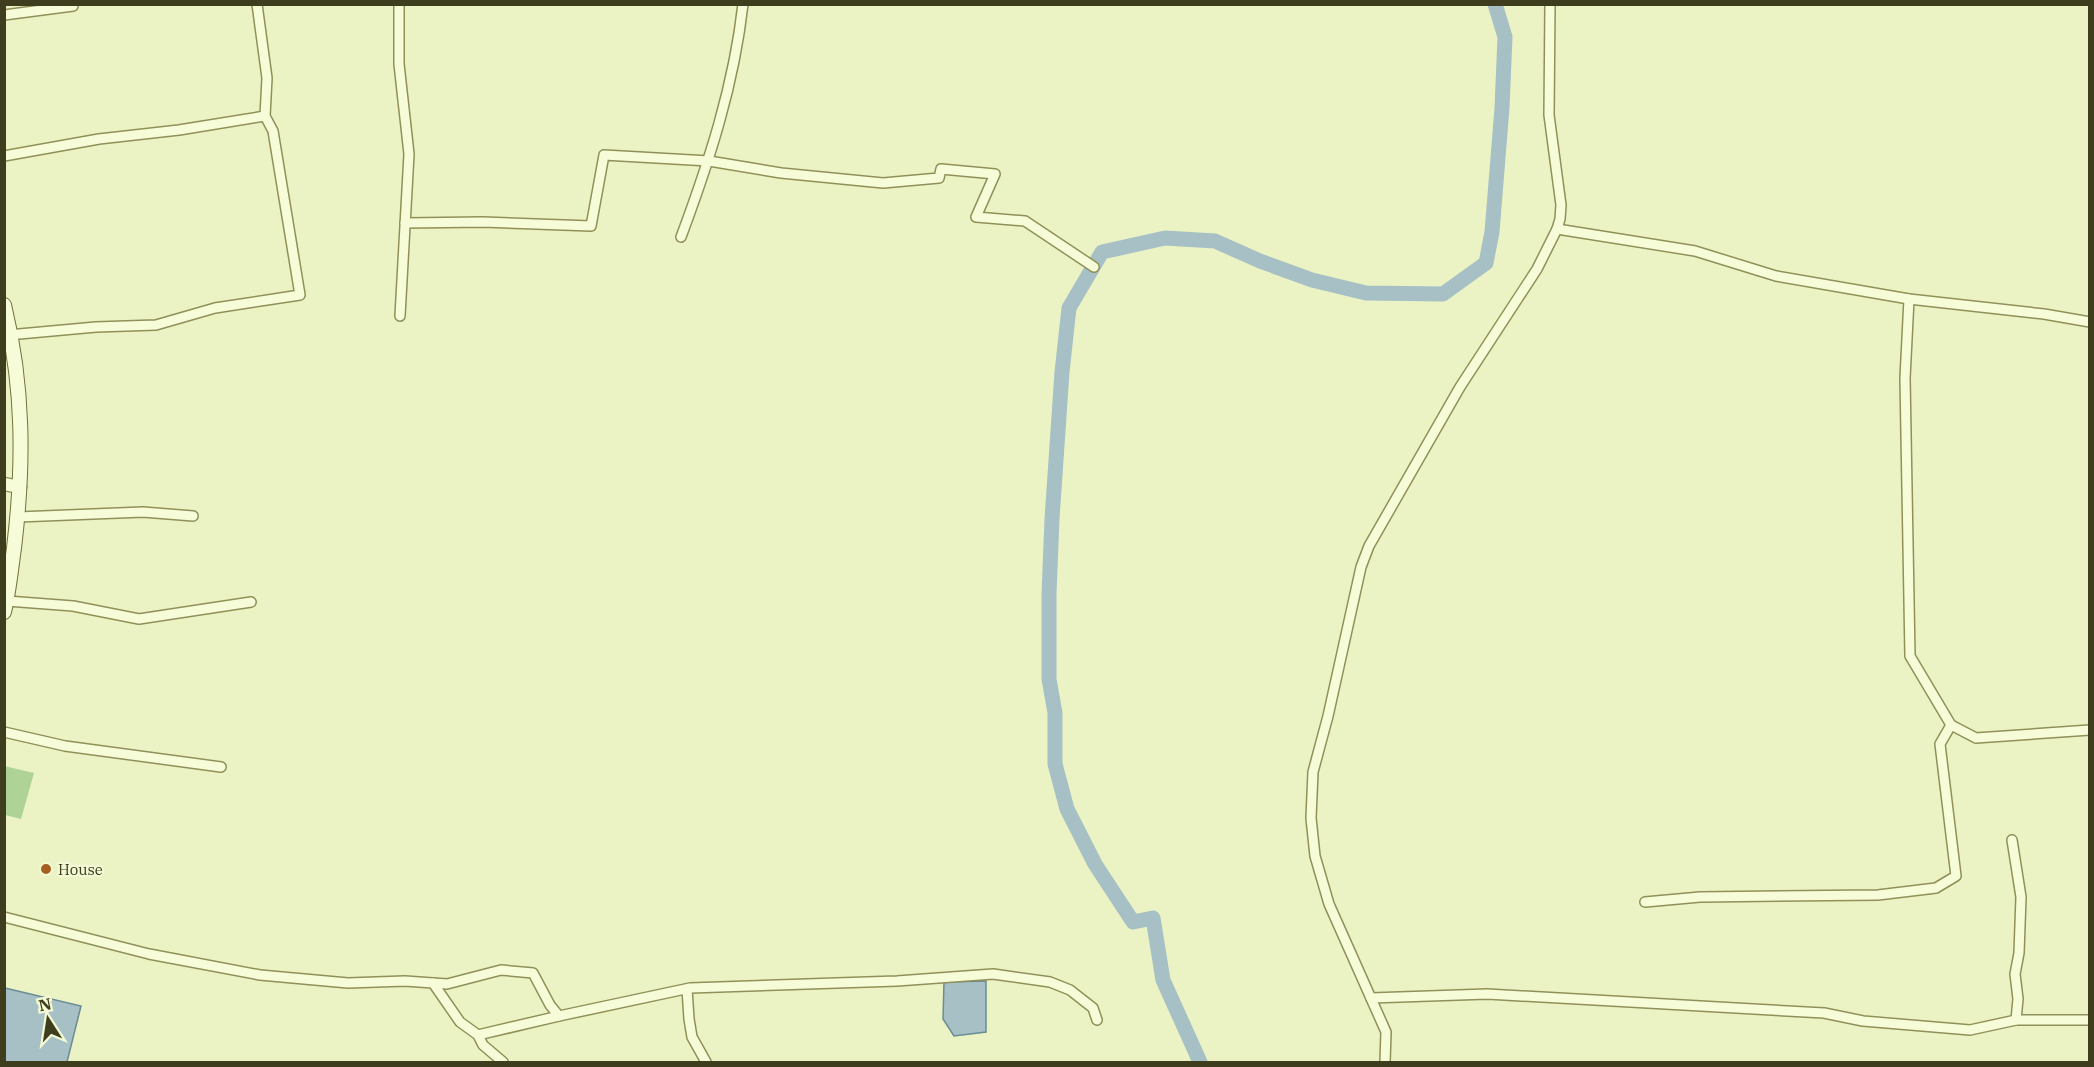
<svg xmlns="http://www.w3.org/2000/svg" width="2094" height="1067" font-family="'IBM Plex Serif',serif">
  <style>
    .green { fill: #afd396 }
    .water { fill: #a6c0c5; stroke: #6b8c95; stroke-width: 1.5 }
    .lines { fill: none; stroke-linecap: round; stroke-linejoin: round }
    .river { stroke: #a6c0c5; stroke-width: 15 }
    .minor-casing { stroke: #909058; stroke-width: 12 }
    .tertiary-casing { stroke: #909058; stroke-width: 15 }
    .secondary-casing { stroke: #72703b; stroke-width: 16 }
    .minor { stroke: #f6fcd8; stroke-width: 9 }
    .tertiary { stroke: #f6fcd8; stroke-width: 12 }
    .secondary { stroke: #f6fcd8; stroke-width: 14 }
    .poi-dot { fill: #a65e21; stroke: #f3f9d4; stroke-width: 2 }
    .labels { text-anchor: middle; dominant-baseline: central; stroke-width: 4.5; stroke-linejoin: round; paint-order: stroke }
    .poi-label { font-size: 15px; fill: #3e3d1d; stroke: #f3f9d4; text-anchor: start }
  </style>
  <rect width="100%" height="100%" fill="#ebf3c4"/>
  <path class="green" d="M4,766L34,773L21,819L5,815Z"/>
  <g class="water">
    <path d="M986,981V1032L954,1036L943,1019L944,982Z"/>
    <path d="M5,988L81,1006L67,1062H5Z"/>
  </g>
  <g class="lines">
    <path class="river" d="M1200,1062L1163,980L1153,918L1133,922L1095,864L1067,809L1055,764V713L1049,679V594L1052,519L1062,372L1069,308L1102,252L1165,238L1215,241L1260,261L1312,280L1366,293L1443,294L1486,263L1492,232L1502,108L1505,37L1495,4"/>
    <g class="minor-casing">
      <g id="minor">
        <path d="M399,4V64L409,154L400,316"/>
        <path d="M4,15L73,6"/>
        <path d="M4,156L99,139L179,130L265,116"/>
        <path d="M405,223L483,222L591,226L604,155L709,161L781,173L883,183L939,178L941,169L995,174L976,217L1025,221L1094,267"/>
        <path d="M1557,229L1695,251L1776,276L1909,299L2044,314L2090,322"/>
        <path d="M681,237C709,162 734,85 743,4"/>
        <path d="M8,335L96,327L156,325L215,308L300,295L273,131L265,116L267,78L257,4"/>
        <path d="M18,517L143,512L193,516"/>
        <path d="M4,603L7,601L73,606L139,619L251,602"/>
        <path d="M1951,725L1976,738L2090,730"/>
        <path d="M4,732L65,746L221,767"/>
        <path d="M2012,840L2021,897L2019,953L2015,974L2018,999L2016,1020"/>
        <path d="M1645,902L1700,897L1878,895L1936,888L1956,876L1940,744L1951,725L1910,656L1905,378L1909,299"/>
        <path d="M4,917L149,954L260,975L348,983L405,981L447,984L501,970L533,973L550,1005L559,1016L690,988L897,981L993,974L1050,982L1070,990L1093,1008L1097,1020"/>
        <path d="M433,983L460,1022L478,1035L483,1045L503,1062"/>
        <path d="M687,989L689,1019L692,1037L706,1062"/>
        <path d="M1371,998L1487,994L1824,1013L1863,1021L1970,1030L2016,1020H2090"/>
        <path d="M478,1035L559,1016"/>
        <path d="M1385,1062L1386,1032L1329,904L1315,856L1311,818L1313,772L1328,716L1361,567L1369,546L1460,387L1537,269L1557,229L1560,219L1561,205L1549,115L1550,4"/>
      </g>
    </g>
    <g class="tertiary-casing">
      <path id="tertiary" d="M4,484L20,487"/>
    </g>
    <g class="secondary-casing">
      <path id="secondary" d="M4,305C24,387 24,465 14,548C11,569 9,591 4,612"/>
    </g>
    <use href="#minor" class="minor"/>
    <use href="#tertiary" class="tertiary"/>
    <use href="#secondary" class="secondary"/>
  </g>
  <circle class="poi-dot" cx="46" cy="869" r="6"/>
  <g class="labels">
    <g class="poi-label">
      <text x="58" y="869">House</text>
    </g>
  </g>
  <rect width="2094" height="1067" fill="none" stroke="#3e3d1d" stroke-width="12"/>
  <g transform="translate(48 1019) rotate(348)" stroke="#f3f9d4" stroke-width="4.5" paint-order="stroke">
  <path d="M0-4.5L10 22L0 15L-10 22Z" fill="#3e3d1d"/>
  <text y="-9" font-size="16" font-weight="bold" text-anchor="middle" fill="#3e3d1d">N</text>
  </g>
</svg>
